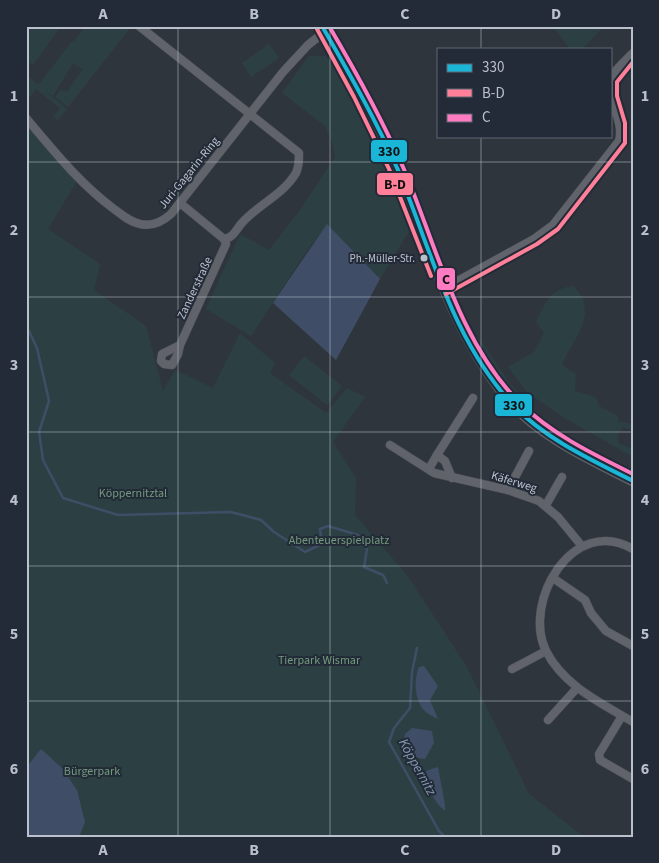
<svg xmlns="http://www.w3.org/2000/svg" width="659" height="863" font-family="'Source Sans 3',sans-serif">
  <style>
    .green { fill: #2c4043 }
    .water { fill: #3f4e66 }
    .lines { fill: none; stroke-linecap: round; stroke-linejoin: round }
    .stream { stroke: #3f4e66; stroke-width: 2.5 }
    .minor-casing { stroke: #4d5157; stroke-width: 9 }
    .tertiary-casing { stroke: #4d5157; stroke-width: 11 }
    .minor { stroke: #60636a; stroke-width: 8 }
    .tertiary { stroke: #60636a; stroke-width: 10 }
    .bus-1-casing { stroke: #222b37; stroke-width: 8 }
    .bus-2-casing { stroke: #222b37; stroke-width: 8 }
    .bus-3-casing { stroke: #222b37; stroke-width: 8 }
    .bus-1 { stroke: #1ab6d8; stroke-width: 4 }
    .bus-2 { stroke: #ff8098; stroke-width: 4 }
    .bus-3 { stroke: #fe7ac1; stroke-width: 4 }
    .grid { fill: none; stroke: #bbc1cc; stroke-width: 1; stroke-opacity: 0.55 }
    .bus-dot { fill: #bbc1cc; stroke: #222b37; stroke-width: 2 }
    .labels { text-anchor: middle; dominant-baseline: central; stroke-width: 4; stroke-linejoin: round; paint-order: stroke }
    .bus-label { font-size: 11px; fill: #bbc1cc; stroke: #222b37; text-anchor: end }
    .street-label { font-size: 12px; fill: #bbc1cc; stroke: #222b37 }
    .park-label { font-size: 12px; fill: #749b7d; stroke: #222b37 }
    .water-label { font-size: 14px; font-style: italic; fill: #8597b1; stroke: #222b37 }
    .line-badge { stroke: #222b37; stroke-width: 2 }
    .pale-badge-label { font-size: 14px; text-anchor: middle; font-weight: bold; fill: #111 }
    .neatline { fill: none; stroke: #bbc1cc; stroke-width: 2 }
    .grid-label { font-size: 16px; text-anchor: middle; font-weight: bold; fill: #bbc1cc }
  </style>
  <rect width="100%" height="100%" fill="#2f353c"/>
  <g class="green">
    <path d="M26,26H61L33,65L26,60Z"/>
    <path d="M86,26L130,28L68,107L55,97L61,89L67,92L83,69L73,63L53,96L44,90L67,109L58,120L53,117L60,108L36,89L26,102V76L38,84L40,83L72,41H74Z"/>
    <path d="M553,26H604L582,49H570Z"/>
    <path d="M269,44L279,58L251,77L242,63Z"/>
    <path d="M309,56H326C365,112 388,166 410,230L380,279L327,225L306,252L251,336L206,309L240,234L269,250L300,210L335,157L333,145L325,126L282,93Z"/>
    <path d="M26,121L77,181L48,229L100,264L94,290L146,326L163,391L175,370L213,388L240,333L275,363L270,373L326,413L347,388L365,397L333,442L356,478L355,515L407,575L467,667L529,794L584,837H26Z"/>
    <path d="M573,286C601,313 573,338 562,365L576,374L575,391L596,397L599,406L618,416V422L633,424V430L623,427L617,437L619,438L618,443L633,449V457L563,417L527,392L508,367L534,352L544,333L536,322C546,302 550,289 573,286Z"/>
    <path d="M473,333L479,338L511,385L520,394L517,397L488,364L471,334Z"/>
    <path d="M304,356L342,386L327,405L289,375Z"/>
  </g>
  <g class="water">
    <path d="M327,224L380,279L336,360L273,303Z"/>
    <path d="M424,666L438,686L430,700L438,719C433,716 427,714 424,710C414,700 414,678 419,667Z"/>
    <path d="M412,728L432,731L434,743L425,759L411,757L403,747L405,734Z"/>
    <path d="M41,749L62,768L77,790L85,822L79,837H38L26,834V768Z"/>
    <path d="M438,767L445,805V811C432,801 429,787 426,771Z"/>
  </g>
  <g class="lines">
    <g class="stream">
      <path d="M26,325L37,348L49,401L39,432L43,460L63,498L118,515L231,512L261,520L274,532L305,552L322,544L320,529L328,526L358,535L367,549L364,567L383,575L387,583"/>
      <path d="M417,648L412,672L410,708L394,728L389,742L439,831L445,837"/>
    </g>
    <g class="minor-casing">
      <g id="minor">
        <path d="M139,26L299,153C299,160 299,167 296,173C283,195 257,205 241,224C236,230 233,238 224,239"/>
        <path d="M26,118C54,151 79,183 114,209C122,215 130,222 140,224C152,227 162,222 171,214L283,72L308,45L332,26"/>
        <path d="M443,289L534,239L553,225L619,141C626,119 600,92 614,73C619,66 627,59 633,53"/>
        <path d="M180,345L162,354L161,361L164,364L172,365L178,354L180,345L226,244L224,239L180,203"/>
        <path d="M390,445L434,473L508,490L539,501L558,517L581,545"/>
        <path d="M437,455L473,398"/>
        <path d="M431,471L430,467L437,455L445,461L452,478"/>
        <path d="M508,490L529,451"/>
        <path d="M546,505L562,477"/>
        <path d="M633,549C573,514 522,602 546,651C564,686 601,703 633,722"/>
        <path d="M553,578L585,600L591,613L606,631L633,646"/>
        <path d="M512,669L546,651"/>
        <path d="M622,716L599,754L600,760L633,779"/>
        <path d="M548,720L577,688"/>
      </g>
    </g>
    <g class="tertiary-casing">
      <path id="tertiary" d="M322,26C353,80 384,134 406,191C434,261 455,332 502,392C534,434 587,458 633,481"/>
    </g>
    <use href="#minor" class="minor"/>
    <use href="#tertiary" class="tertiary"/>
    <g class="bus-1-casing">
      <path id="bus-1" d="M322,26C349,73 376,120 398,170C431,250 453,343 515,407C547,440 592,460 633,481"/>
    </g>
    <g class="bus-2-casing">
      <g id="bus-2">
        <path d="M317,29L354,97L389,169L431,276"/>
        <path d="M446,294L537,244L558,229L625,143V123L617,96V82L633,62"/>
      </g>
    </g>
    <g class="bus-3-casing">
      <path id="bus-3" d="M329,26C356,72 382,119 403,167C436,244 459,344 521,404C553,435 593,454 633,474"/>
    </g>
    <use href="#bus-1" class="bus-1"/>
    <use href="#bus-2" class="bus-2"/>
    <use href="#bus-3" class="bus-3"/>
  </g>
  <path class="grid" d="M178,26V837M330,26V837M481,26V49M481,136V837M26,162H633M26,297H633M26,432H633M26,566H633M26,701H633"/>
  <circle class="bus-dot" cx="424" cy="258" r="4.5"/>
  <g class="labels">
    <g class="bus-label">
      <text x="415" y="258">Ph.-Müller-Str.</text>
    </g>
    <g class="street-label">
      <text transform="translate(189 173) rotate(-51)">Juri-Gagarin-Ring</text>
      <text transform="translate(195 288) rotate(-65)">Zanderstraße</text>
      <text transform="translate(514 482) rotate(17)">Käferweg</text>
    </g>
    <g class="park-label">
      <text x="133" y="493">Köppernitztal</text>
      <text x="339" y="540">Abenteuerspielplatz</text>
      <text x="319" y="660">Tierpark Wismar</text>
      <text x="92" y="771">Bürgerpark</text>
    </g>
    <g class="water-label">
      <text transform="translate(417 767) rotate(61)">Köppernitz</text>
    </g>
  </g>
  <g class="line-badge">
    <rect x="370" y="139" width="38" height="24" rx="5" fill="#1ab6d8"/>
    <rect x="376" y="172" width="38" height="24" rx="5" fill="#ff8098"/>
    <rect x="436" y="267" width="20" height="24" rx="5" fill="#fe7ac1"/>
    <rect x="494" y="393" width="39" height="24" rx="5" fill="#1ab6d8"/>
  </g>
  <g class="pale-badge-label">
    <text x="389" y="156">330</text>
    <text x="395" y="189">B-D</text>
    <text x="446" y="284">C</text>
    <text x="514" y="410">330</text>
  </g>
  <rect width="659" height="863" fill="none" stroke="#222b37" stroke-width="55"/>
  <rect x="437" y="48" width="175" height="90" fill="#222b37" stroke="#5f6773"/>
  <rect x="447" y="64" width="25" height="8" fill="#1ab6d8" stroke="#5f6773"/>
  <text x="482" y="72" font-size="15" fill="#bbc1cc">330</text>
  <rect x="447" y="89" width="25" height="8" fill="#ff8098" stroke="#5f6773"/>
  <text x="482" y="98" font-size="15" fill="#bbc1cc">B-D</text>
  <rect x="447" y="114" width="25" height="8" fill="#fe7ac1" stroke="#5f6773"/>
  <text x="482" y="122" font-size="15" fill="#bbc1cc">C</text>
  <rect x="28" y="28" width="604" height="808" class="neatline"/>
  <g class="grid-label">
    <text x="103" y="19">A</text>
    <text x="254" y="19">B</text>
    <text x="405" y="19">C</text>
    <text x="556" y="19">D</text>
    <text x="14" y="101">1</text>
    <text x="645" y="101">1</text>
    <text x="14" y="235">2</text>
    <text x="645" y="235">2</text>
    <text x="14" y="370">3</text>
    <text x="645" y="370">3</text>
    <text x="14" y="505">4</text>
    <text x="645" y="505">4</text>
    <text x="14" y="639">5</text>
    <text x="645" y="639">5</text>
    <text x="14" y="774">6</text>
    <text x="645" y="774">6</text>
    <text x="103" y="855">A</text>
    <text x="254" y="855">B</text>
    <text x="405" y="855">C</text>
    <text x="556" y="855">D</text>
  </g>
</svg>
